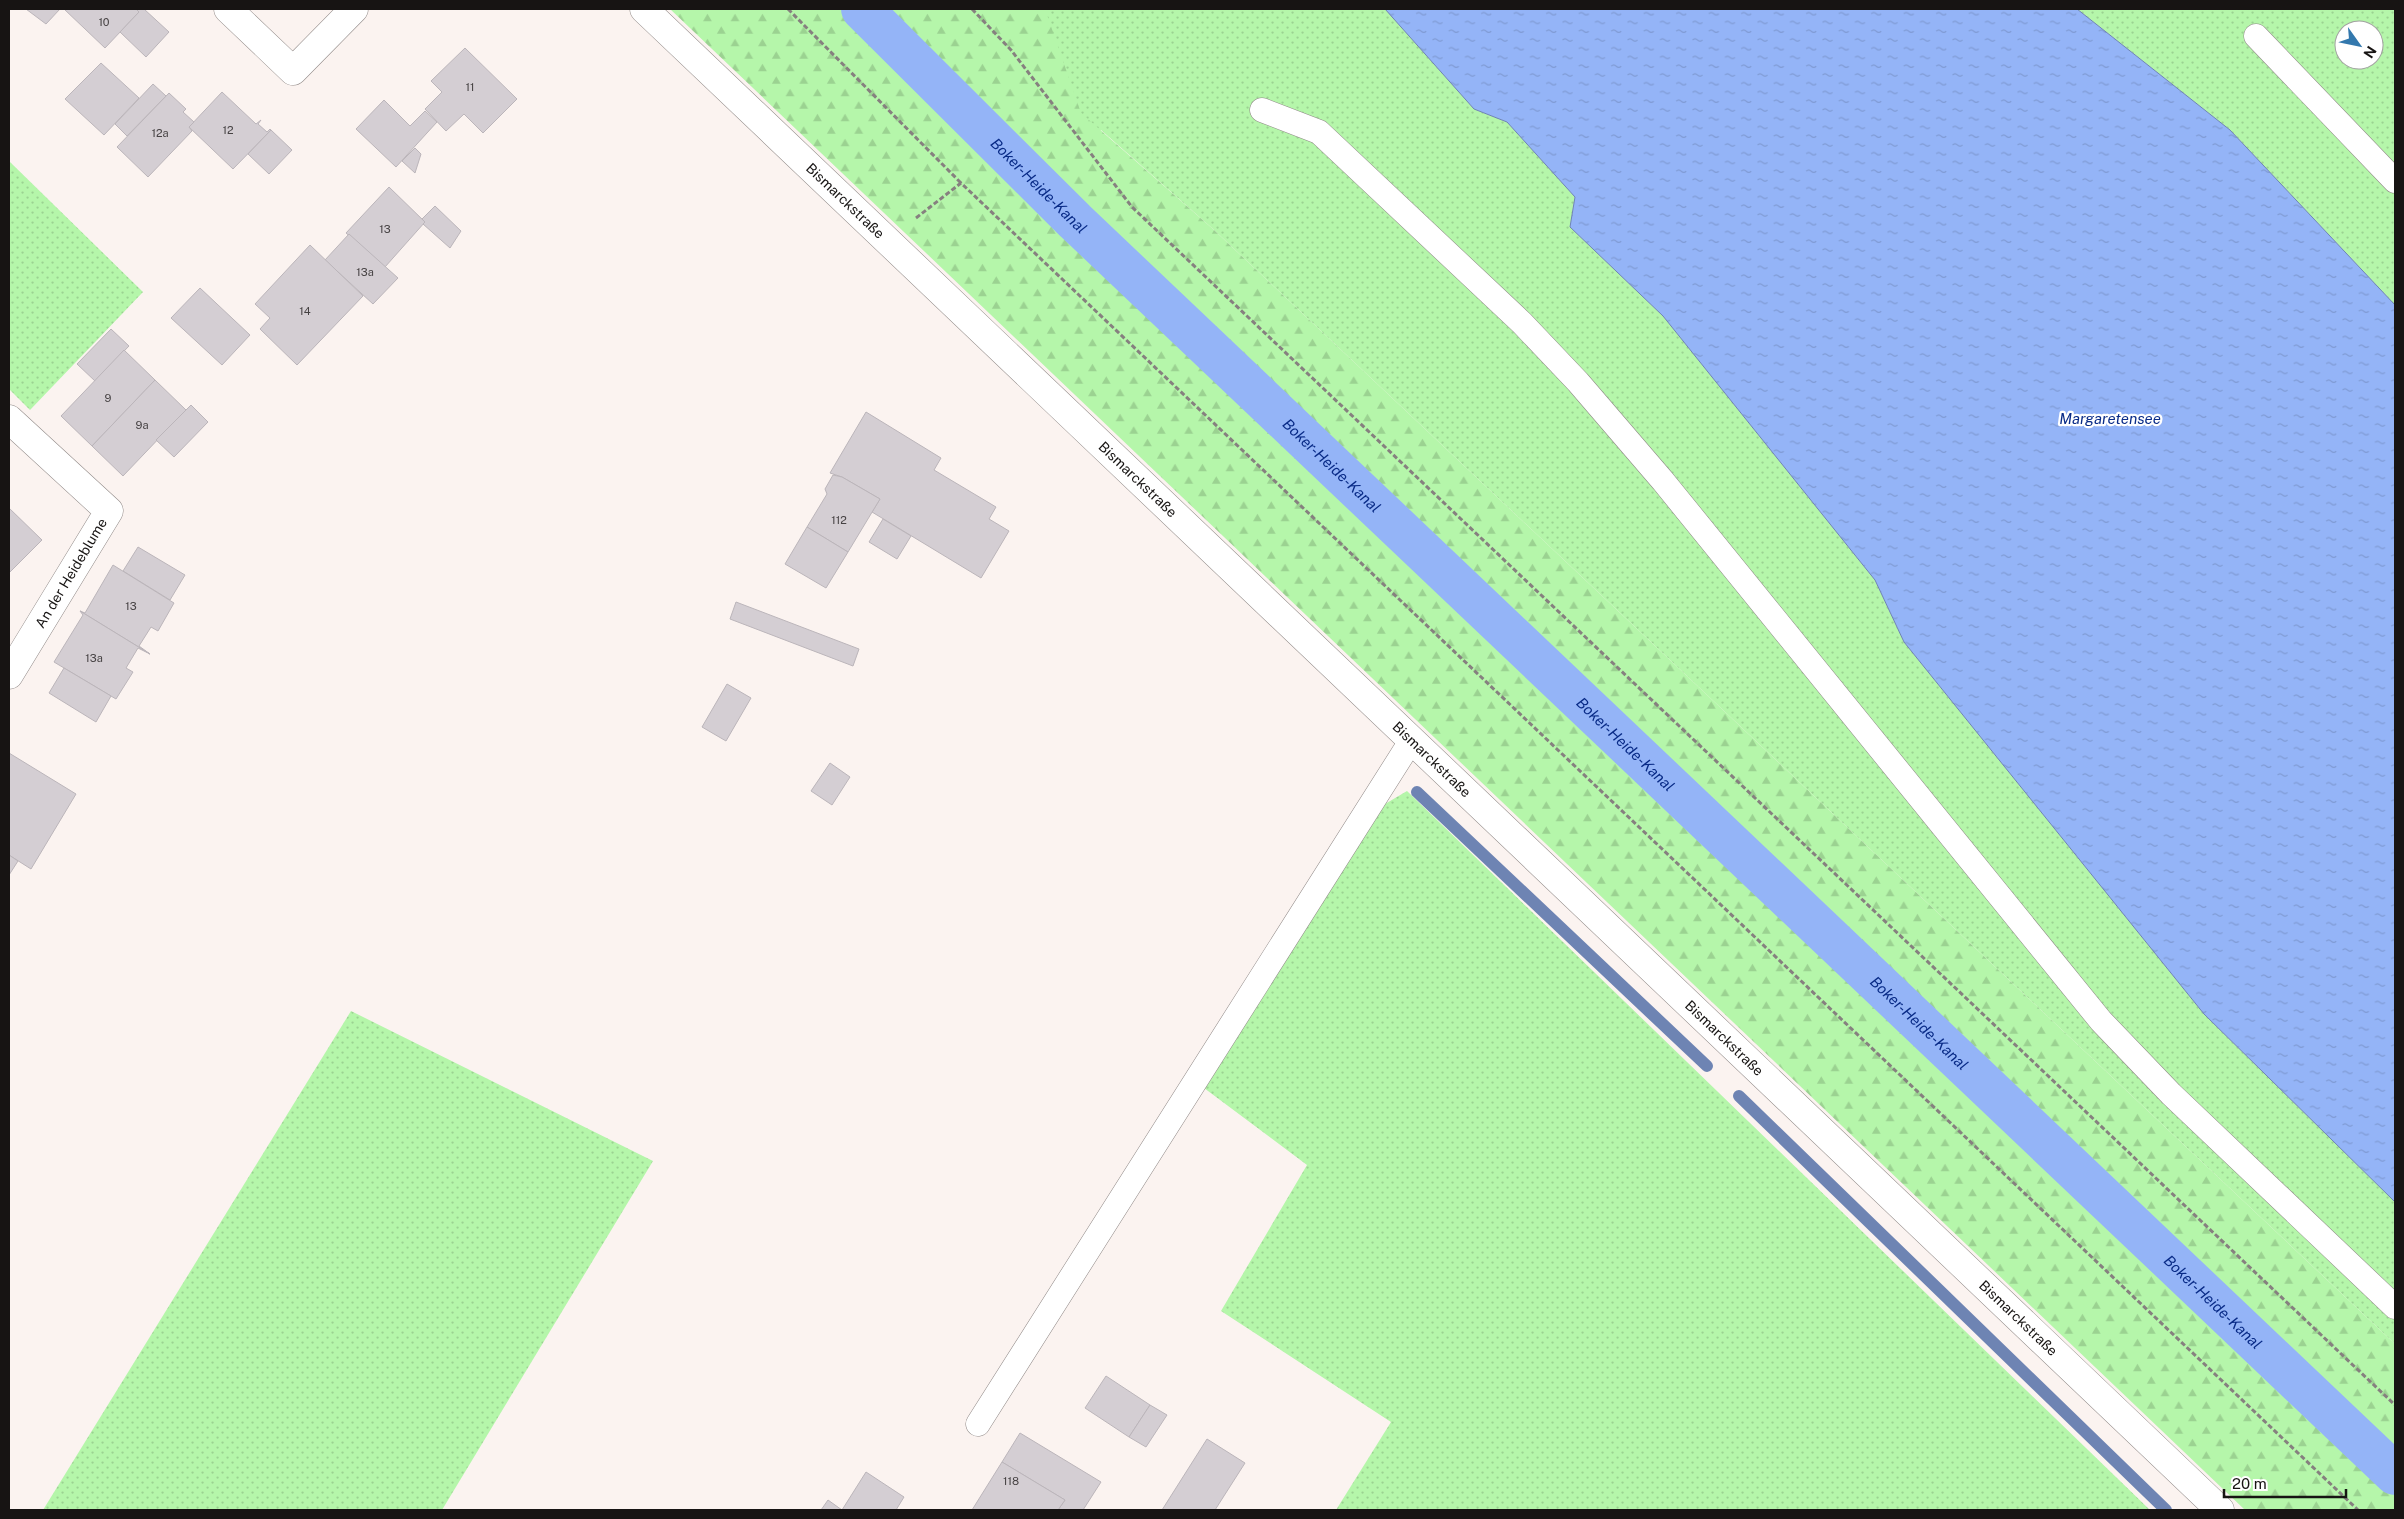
<svg xmlns="http://www.w3.org/2000/svg" width="2404" height="1519" font-family="'Public Sans',sans-serif">
  <style>
    .grass { fill: url(#grass-dots); fill-rule: evenodd }
    .forest { fill: url(#forest-firs) }
    .water { fill: url(#water-ripples); stroke: #6e84b3 }
    .lines { fill: none; stroke-linecap: round; stroke-linejoin: round }
    .stream { stroke: #6e84b3; stroke-width: 12 }
    .canal { stroke: #94b4f7; stroke-width: 42 }
    .building { fill: #d4ced3; stroke: #bbb5ba }
    .lane-casing { stroke: #908987; stroke-width: 25 }
    .street-casing { stroke: #908987; stroke-width: 29 }
    .secondary-casing { stroke: #908987; stroke-width: 29 }
    .path { stroke: #86807f; stroke-width: 3; stroke-dasharray: 5 2.5; stroke-linecap: butt }
    .lane { stroke: #fff; stroke-width: 24 }
    .street { stroke: #fff; stroke-width: 28 }
    .secondary { stroke: #fff; stroke-width: 28 }
    .labels { text-anchor: middle; dominant-baseline: central; stroke-width: 4.5; stroke-linejoin: round; paint-order: stroke }
    .number-label { font-size: 11px; fill: #464243 }
    .street-label { font-size: 14px; fill: #171413; stroke: #fff }
    .water-label { font-size: 15px; font-style: italic; fill: #092b87; stroke: #fff }
  </style>
  <defs>
    <pattern id="grass-dots" width="8" height="8" patternUnits="userSpaceOnUse" patternTransform="scale(1.25)"><rect width="8" height="8" fill="#b5f6aa"/><path d="M2 2h.1M6 6h.1" fill="none" stroke="#9bd291" stroke-width="1.8" stroke-linecap="round"/></pattern>
    <pattern id="forest-firs" width="22" height="20" patternUnits="userSpaceOnUse" patternTransform="scale(1.25)"><rect width="22" height="20" fill="#b5f6aa"/><path d="M5 1l3.5 6h-7zM16 11l3.5 6h-7z" fill="#9bd291"/></pattern>
    <pattern id="water-ripples" width="26" height="14" patternUnits="userSpaceOnUse" patternTransform="scale(1.25)"><rect width="26" height="14" fill="#94b4f7"/><path d="M2 4q2-2 4 0t4 0M15 11q2-2 4 0t4 0" fill="none" stroke="#7f9ad3"/></pattern>
  </defs>
  <rect width="100%" height="100%" fill="#fbf3f0"/>
  <g class="grass">
    <path d="M968,9H1385L1474,109L1507,122L1575,197L1570,227L1663,316L1875,580L1904,642L2204,1014L2395,1202V1344L1213,229L1101,130L1096,134Z"/>
    <path d="M2077,9H2395V305L2230,130ZM2344,30H2374V60H2344Z"/>
    <path d="M9,161L143,292L30,410L9,389Z"/>
    <path d="M1407,791L2150,1510H1336L1391,1422L1221,1311L1307,1165L1204,1088L1385,804Z"/>
    <path d="M351,1011L653,1161L442,1510H43Z"/>
  </g>
  <path class="forest" d="M670,9H1045L1081,113L1213,229L2395,1344V1510H2245Z"/>
  <path class="water" d="M1385,9H2077L2230,130L2395,305V1202L2204,1014L1904,642L1875,580L1663,316L1570,227L1575,197L1507,122L1474,109Z"/>
  <g class="lines">
    <g class="stream">
      <path d="M1417,792L1707,1066"/>
      <path d="M1739,1096L2166,1510"/>
    </g>
    <path class="canal" id="s1" d="M862,9L1075,221L2395,1474"/>
  </g>
  <g class="building">
    <path d="M26,9H60L46,24Z"/>
    <path d="M64,9H136L139,12L105,48Z"/>
    <path d="M136,9H144L169,32L146,57L120,32L139,12Z"/>
    <path d="M465,48L517,99L483,133L464,114L446,131L425,109L442,92L431,81Z"/>
    <path d="M101,63L139,98L104,135L65,99Z"/>
    <path d="M153,84L166,96L127,136L115,124Z"/>
    <path d="M222,92L256,124L261,120L258,124L267,132L270,129L271,130L233,169L189,127Z"/>
    <path d="M169,93L186,109L183,112L194,122L189,127L192,131L148,177L117,147Z"/>
    <path d="M384,100L410,126L425,111L437,122L396,167L356,129Z"/>
    <path d="M271,130L292,150L269,174L248,154Z"/>
    <path d="M415,148L421,154L415,173L402,161Z"/>
    <path d="M389,187L425,222L385,267L346,233Z"/>
    <path d="M435,206L461,231L450,248L423,224L425,222L422,219Z"/>
    <path d="M349,234L398,278L373,304L325,260Z"/>
    <path d="M310,245L363,296L297,365L260,329L270,318L255,304Z"/>
    <path d="M200,288L250,335L222,365L171,318Z"/>
    <path d="M111,329L129,346L95,381L77,364Z"/>
    <path d="M124,350L155,380L92,446L61,416Z"/>
    <path d="M155,380L186,410L123,476L92,446Z"/>
    <path d="M191,405L208,422L174,457L156,440Z"/>
    <path d="M866,412L941,458L934,470L996,507L989,519L1009,531L981,578L872,512L880,499L842,477L830,473Z"/>
    <path d="M833,475L842,477L880,499L848,552L807,527L827,494L825,489Z"/>
    <path d="M9,508L42,540L9,573Z"/>
    <path d="M883,519L911,536L897,559L869,542Z"/>
    <path d="M807,527L848,552L826,588L785,564Z"/>
    <path d="M138,547L185,575L170,600L123,571Z"/>
    <path d="M113,565L174,603L158,631L151,627L139,646L150,654L80,611L85,613Z"/>
    <path d="M736,602L859,649L853,666L730,619Z"/>
    <path d="M80,611L150,654L138,648L126,668L133,672L116,699L54,662L83,615Z"/>
    <path d="M64,668L111,696L96,722L49,693Z"/>
    <path d="M727,684L751,698L726,741L702,727Z"/>
    <path d="M9,753L76,794L31,869L9,855Z"/>
    <path d="M830,763L850,777L832,805L811,791Z"/>
    <path d="M9,855L18,861L9,875Z"/>
    <path d="M1106,1376L1150,1405L1129,1437L1085,1408Z"/>
    <path d="M1150,1405L1167,1415L1146,1447L1129,1437Z"/>
    <path d="M1020,1433L1101,1482L1083,1510H1058L1065,1500L1002,1462Z"/>
    <path d="M1207,1439L1245,1463L1215,1510H1162Z"/>
    <path d="M1002,1462L1065,1500L1058,1510H972Z"/>
    <path d="M866,1472L904,1497L896,1510H842Z"/>
    <path d="M828,1500L842,1510H821Z"/>
  </g>
  <g class="lines">
    <g class="lane-casing">
      <g id="lane">
        <path d="M2256,36L2395,181"/>
        <path d="M1262,110L1319,132L1522,323L1578,382L1663,481L2101,1021L2171,1094L2395,1307"/>
        <path d="M978,1424L1411,741"/>
      </g>
    </g>
    <g class="street-casing">
      <g id="street">
        <path d="M228,9L293,71L354,9"/>
        <path d="M9,419L109,511L9,675"/>
      </g>
    </g>
    <g class="secondary-casing">
      <g id="secondary">
        <path id="s2" d="M644,9L2220,1510"/>
      </g>
    </g>
    <g class="path">
      <path d="M788,9L961,183"/>
      <path d="M972,9L1011,50L1132,207L2395,1405"/>
      <path d="M916,218L961,183L2358,1510"/>
    </g>
    <use href="#lane" class="lane"/>
    <use href="#street" class="street"/>
    <use href="#secondary" class="secondary"/>
  </g>
  <g class="labels">
    <g class="number-label">
      <text x="104" y="22">10</text>
      <text x="470" y="87">11</text>
      <text x="228" y="130">12</text>
      <text x="160" y="133">12a</text>
      <text x="385" y="229">13</text>
      <text x="365" y="272">13a</text>
      <text x="305" y="311">14</text>
      <text x="108" y="398">9</text>
      <text x="142" y="425">9a</text>
      <text x="839" y="520">112</text>
      <text x="131" y="606">13</text>
      <text x="94" y="658">13a</text>
      <text x="1011" y="1481">118</text>
    </g>
    <g class="street-label">
      <text stroke="none"><textPath href="#s2" startOffset="278">Bismarckstraße</textPath></text>
      <text stroke="none"><textPath href="#s2" startOffset="682">Bismarckstraße</textPath></text>
      <text transform="translate(71 573) rotate(-59)">An der Heideblume</text>
      <text stroke="none"><textPath href="#s2" startOffset="1088">Bismarckstraße</textPath></text>
      <text stroke="none"><textPath href="#s2" startOffset="1492">Bismarckstraße</textPath></text>
      <text stroke="none"><textPath href="#s2" startOffset="1898">Bismarckstraße</textPath></text>
    </g>
    <g class="water-label">
      <text stroke="none"><textPath href="#s1" startOffset="250">Boker-Heide-Kanal</textPath></text>
      <text x="2110" y="418">Margaretensee</text>
      <text stroke="none"><textPath href="#s1" startOffset="655">Boker-Heide-Kanal</textPath></text>
      <text stroke="none"><textPath href="#s1" startOffset="1060">Boker-Heide-Kanal</textPath></text>
      <text stroke="none"><textPath href="#s1" startOffset="1465">Boker-Heide-Kanal</textPath></text>
      <text stroke="none"><textPath href="#s1" startOffset="1870">Boker-Heide-Kanal</textPath></text>
    </g>
  </g>
  <rect width="2404" height="1519" fill="none" stroke="#171413" stroke-width="20"/>
  <g transform="translate(2359 45) rotate(123)"><circle r="24" fill="#ffffff" stroke="#a2a1a1"/>
  <path d="M0-4L9 19L0 12L-9 19Z" fill="#3378ad"/>
  <text y="-8" font-size="14" font-weight="bold" text-anchor="middle" fill="#171413">N</text>
  </g>
  <path d="M2224 1489v8h122v-8" fill="none" stroke="#171413" stroke-width="2.5"/>
  <text x="2232" y="1489" font-size="15" fill="#171413" stroke="#ffffff" stroke-width="4" paint-order="stroke">20 m</text>
</svg>
